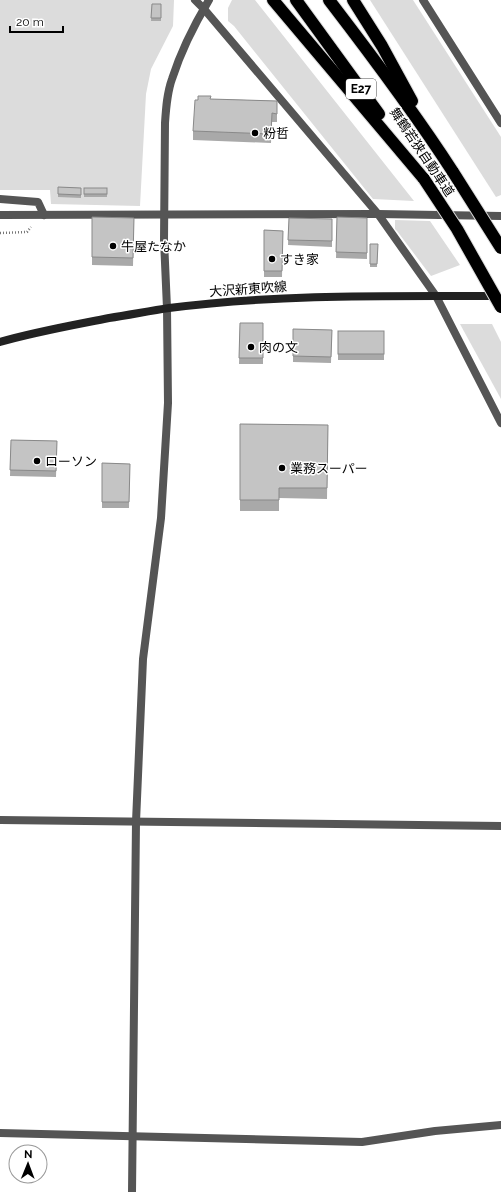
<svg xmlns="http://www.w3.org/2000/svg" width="501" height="1192" font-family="Raleway,'Noto Sans JP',sans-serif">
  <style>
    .green { fill: #dcdcdc }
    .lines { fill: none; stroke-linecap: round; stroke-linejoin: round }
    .motorway-casing { stroke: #dbdbdb; stroke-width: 14 }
    .path { stroke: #777; stroke-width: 2.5; stroke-dasharray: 1 2; stroke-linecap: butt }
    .minor { stroke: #555; stroke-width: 8 }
    .tertiary { stroke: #555; stroke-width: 8 }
    .secondary { stroke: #222; stroke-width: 8 }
    .motorway { stroke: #000; stroke-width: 12 }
    .motorway-bridge-casing { stroke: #dbdbdb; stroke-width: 14; stroke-linecap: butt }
    .motorway-bridge { stroke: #000; stroke-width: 12 }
    .wall { fill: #a9a9a9 }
    .building { fill: #c4c4c4; stroke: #898989 }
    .poi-dot { fill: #000; stroke: #fff; stroke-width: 1.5 }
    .labels { text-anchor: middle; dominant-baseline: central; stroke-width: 3; stroke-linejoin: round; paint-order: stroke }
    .shield { fill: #fff; stroke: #4c4c4c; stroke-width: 1 }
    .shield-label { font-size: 12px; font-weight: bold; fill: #000 }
    .poi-label { font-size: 13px; fill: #000; stroke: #fff; text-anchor: start }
    .street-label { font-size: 13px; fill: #000; stroke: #fff }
  </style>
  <rect width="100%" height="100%" fill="#fff"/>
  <g class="green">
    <path d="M0,0H174L173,26L151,69L146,94L140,206L51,204L50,190H0Z"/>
    <path d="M232,0H255L414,201L373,199L234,26L228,21V8Z"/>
    <path d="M370,0H413L501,137V195L496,197Z"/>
    <path d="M395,220L430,221L460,265L431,276L397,231L395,229Z"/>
    <path d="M460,324H492L501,342V399Z"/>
  </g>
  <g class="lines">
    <g class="motorway-casing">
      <g id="motorway">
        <path d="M273,0L424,179"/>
        <path d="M296,0L379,114"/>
        <path d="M329,0C372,56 415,113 453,172"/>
        <path d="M353,0L382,46L412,101"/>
      </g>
    </g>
    <path class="path" d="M0,233L27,232L31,227"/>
    <g class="minor">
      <path d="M195,0L204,9L378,214L436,296L501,423"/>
      <path d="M423,0L501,123"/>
      <path d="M0,199L38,202L44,215"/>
      <path d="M0,215L378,214L501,216"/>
      <path d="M0,820L501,826"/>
      <path d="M0,1133L362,1142L435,1131L501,1125"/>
    </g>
    <path class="tertiary" d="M132,1192L136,822L143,659L161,518L168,403L167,308L164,240L165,123C166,108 167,93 172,79C181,51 194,25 209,0"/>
    <path class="secondary" d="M0,342C34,332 74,325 109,318C129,315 149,311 169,308C278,294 387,296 497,296"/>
    <use href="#motorway" class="motorway"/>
    <g class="motorway-bridge-casing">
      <g id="motorway-bridge">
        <path d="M453,172L501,248"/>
        <path d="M424,179L457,229L501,307"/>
      </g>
    </g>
    <use href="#motorway-bridge" class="motorway-bridge"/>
  </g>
  <g class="wall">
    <path d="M152,4H161V21H151Z"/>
    <path d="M211,99L277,101V122H272L271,143L193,140V131Z"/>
    <path d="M58,187L81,188V198L58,197Z"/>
    <rect x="84" y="188" width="23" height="9"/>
    <path d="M92,217L134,218L133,266L92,265Z"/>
    <path d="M337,217L367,218V259L336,258Z"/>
    <path d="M289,218L332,219V247L288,245Z"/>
    <path d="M264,230L283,231L282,277H264Z"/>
    <path d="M370,244H378L377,267H370Z"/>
    <path d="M240,323H263V364H239Z"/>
    <path d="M293,329L332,330L331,363L293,362Z"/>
    <rect x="338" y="331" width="46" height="29"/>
    <path d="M240,424L328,425L327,499L279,498V511H240Z"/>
    <path d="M11,440L57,441L56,477L10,476Z"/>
    <path d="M102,463L130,464L129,508H102Z"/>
  </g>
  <g class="building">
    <path d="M152,4H161V18H151Z"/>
    <path d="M198,96H211L210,99L277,101V114L272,113L271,134L193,131L195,100H198Z"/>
    <path d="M58,187L81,188V195L58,194Z"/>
    <rect x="84" y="188" width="23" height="6"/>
    <path d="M92,217L134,218L133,258L92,257Z"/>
    <path d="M337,217L367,218V253L336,252Z"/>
    <path d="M289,218L332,219V241L288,240Z"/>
    <path d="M264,230L283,231L282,271H264Z"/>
    <path d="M370,244H378L377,264H370Z"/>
    <path d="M240,323H263V358H239Z"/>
    <path d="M293,329L332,330L331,357L293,356Z"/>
    <rect x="338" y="331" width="46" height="23"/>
    <path d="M240,424L328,425L327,488H279V500H240Z"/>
    <path d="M11,440L57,441L56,471L10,470Z"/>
    <path d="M102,463L130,464L129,502H102Z"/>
  </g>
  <g class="poi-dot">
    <circle cx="255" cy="133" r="4"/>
    <circle cx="113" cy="246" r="4"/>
    <circle cx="272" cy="259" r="4"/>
    <circle cx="251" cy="347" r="4"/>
    <circle cx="37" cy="461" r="4"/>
    <circle cx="282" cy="468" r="4"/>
  </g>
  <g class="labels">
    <rect class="shield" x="346" y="79" width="30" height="20" rx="3"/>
    <g class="shield-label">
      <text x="361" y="89">E27</text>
    </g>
    <g class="poi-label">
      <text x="263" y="133">粉哲</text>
      <text x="121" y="246">牛屋たなか</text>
      <text x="280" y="259">すき家</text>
      <text x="259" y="347">肉の文</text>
      <text x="45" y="461">ローソン</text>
      <text x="290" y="468">業務スーパー</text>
    </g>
    <g class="street-label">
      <text transform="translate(422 152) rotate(56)">舞鶴若狭自動車道</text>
      <text transform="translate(248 289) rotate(-4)">大沢新東吹線</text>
    </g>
  </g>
  <g transform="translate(28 1164) rotate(1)"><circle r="19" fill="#ffffff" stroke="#999999"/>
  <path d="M0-3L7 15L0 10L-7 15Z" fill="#000000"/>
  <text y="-6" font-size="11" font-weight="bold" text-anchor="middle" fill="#000000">N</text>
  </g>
  <path d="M10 26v6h53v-6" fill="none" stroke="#000000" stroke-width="2"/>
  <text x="16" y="26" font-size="12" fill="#000000" stroke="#ffffff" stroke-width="3" paint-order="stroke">20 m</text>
</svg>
